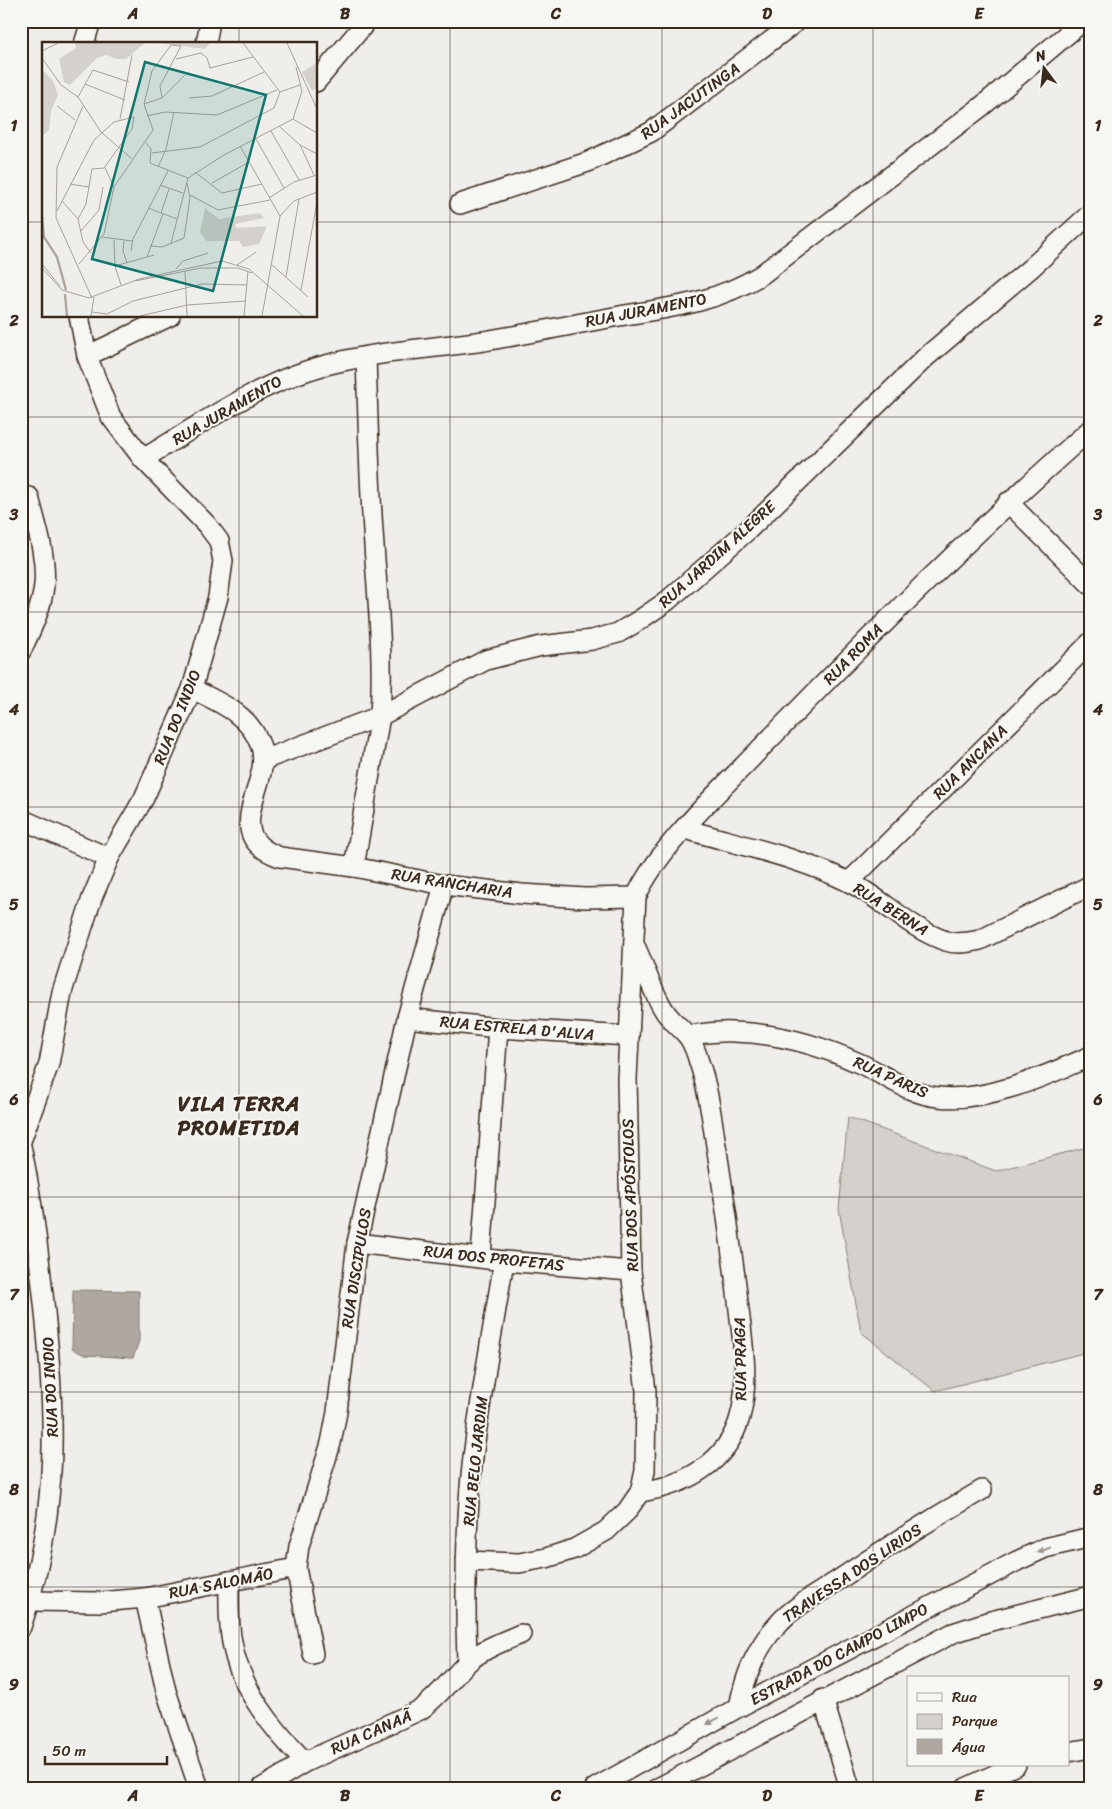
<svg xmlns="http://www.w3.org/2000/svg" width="1112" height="1809" font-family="Sriracha,sans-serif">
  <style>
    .green { fill: #d4d1cc; stroke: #887e75 }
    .water { fill: #afa8a1; stroke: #81766d }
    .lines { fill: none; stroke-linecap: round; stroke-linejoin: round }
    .minor-casing { stroke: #3b2a1e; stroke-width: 22 }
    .minor { stroke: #f6f6f2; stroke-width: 19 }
    .oneway { fill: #989088 }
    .grid { fill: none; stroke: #3b2a1e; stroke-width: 1; stroke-opacity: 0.55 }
    .labels { text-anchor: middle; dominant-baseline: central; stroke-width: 4; stroke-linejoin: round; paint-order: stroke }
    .street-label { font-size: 16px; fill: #3b2a1e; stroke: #f6f6f2 }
    .district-label { font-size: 21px; font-weight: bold; letter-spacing: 1px; fill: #3b2a1e; stroke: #f6f6f2 }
    .inset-river { fill: none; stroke: #afa8a1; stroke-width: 2.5 }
    .inset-road { fill: none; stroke: #a7a098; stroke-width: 1 }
    .view { fill: #0f766e; fill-opacity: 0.15; stroke: #0f766e; stroke-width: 2.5 }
    .inset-edge { fill: none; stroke: #3b2a1e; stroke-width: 2.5 }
    .neatline { fill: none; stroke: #3b2a1e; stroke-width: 2 }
    .grid-label { font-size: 16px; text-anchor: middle; font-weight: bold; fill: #3b2a1e }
  </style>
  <rect width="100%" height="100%" fill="#efeeea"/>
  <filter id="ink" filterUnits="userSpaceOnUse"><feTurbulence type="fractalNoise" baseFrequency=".02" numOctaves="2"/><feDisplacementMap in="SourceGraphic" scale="10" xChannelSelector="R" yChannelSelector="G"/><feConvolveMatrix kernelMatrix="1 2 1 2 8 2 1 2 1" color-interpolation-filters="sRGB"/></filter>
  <g filter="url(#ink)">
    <path class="green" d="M848,1117L996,1171L1091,1146V1351L935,1391L861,1332L839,1209Z"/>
    <path class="water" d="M73,1290L139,1291V1341L133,1358L85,1355L72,1349Z"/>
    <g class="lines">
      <g class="minor-casing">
        <g id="minor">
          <path d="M84,44L91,21"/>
          <path d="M206,44L210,21"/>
          <path d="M316,82L367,21"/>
          <path d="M460,204L588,162L651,132L797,21"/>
          <path d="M87,356L170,316"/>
          <path d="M143,459C204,422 264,379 334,363C383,351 434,348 484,341C527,334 570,325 614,317C667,308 714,304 761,275L981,107L1083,21"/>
          <path d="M21,499L29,497C36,525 47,556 44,585C42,608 31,630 21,651"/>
          <path d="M1008,502L1091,585"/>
          <path d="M192,689C219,702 251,715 261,747C273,784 217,835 280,857L354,867L444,885L522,894L585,898L636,897"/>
          <path d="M263,760L380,716L486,660L541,646L592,640L618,633L638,621L667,601L749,529L926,357L1032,267L1091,213"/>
          <path d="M21,819L109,858"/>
          <path d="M685,829C739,845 798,857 849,882C883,899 910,929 946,941C957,945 970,942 980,940L1091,885"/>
          <path d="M354,867L380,716C384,654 377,593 373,531C369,473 368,415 366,357"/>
          <path d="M849,882L1091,642"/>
          <path d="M636,948C645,968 652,991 664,1010C670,1020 679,1026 687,1035C692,1041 697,1054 699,1062C709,1090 712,1122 717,1151C725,1201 732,1251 738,1301C742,1338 750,1381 740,1417C727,1464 683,1486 640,1492"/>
          <path d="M407,1018L498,1028L628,1036"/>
          <path d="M687,1035C702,1034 718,1031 733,1032C776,1033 822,1046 861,1064C887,1076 909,1094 938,1097C986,1103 1047,1075 1091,1056"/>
          <path d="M21,1141L49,1064L62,992L92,898L109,858L144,798L192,689L218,597L223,561L219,541L207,525L143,459L111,417L87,356L79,316"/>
          <path d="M21,1146C31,1192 37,1238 42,1285C56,1405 61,1511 21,1627"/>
          <path d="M357,1243L504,1261L631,1271"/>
          <path d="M481,1256L498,1028"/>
          <path d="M466,1561L519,1563L546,1558L574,1549L606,1531L627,1511L640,1492L645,1471L646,1391L631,1271L627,1079L636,897C658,847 724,787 762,747C869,637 976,530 1091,429"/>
          <path d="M229,1581C229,1601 228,1622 232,1642C239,1688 274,1730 305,1762"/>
          <path d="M145,1598L166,1691L199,1788"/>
          <path d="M30,1601L100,1602L145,1598L296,1568"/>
          <path d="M313,1654L296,1568L299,1546L331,1443L337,1412L357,1243L407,1018L444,885"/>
          <path d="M467,1663C465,1598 465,1532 472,1466C480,1397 493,1329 504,1261"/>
          <path d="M823,1699L850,1788"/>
          <path d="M739,1707C745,1675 756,1647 779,1623C793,1607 816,1595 834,1583C882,1550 931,1519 982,1490"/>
          <path d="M1068,1752L1091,1748"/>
          <path d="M262,1788L305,1762L420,1710C438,1697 451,1679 467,1663C482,1649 502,1642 521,1634"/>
          <path d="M595,1788L739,1707L1017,1561L1045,1548L1091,1537"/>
          <path d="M658,1788L953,1633L987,1622L1091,1596"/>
          <path d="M966,1788L1016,1765"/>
        </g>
      </g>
      <use href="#minor" class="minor"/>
    </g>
    <defs><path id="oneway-solid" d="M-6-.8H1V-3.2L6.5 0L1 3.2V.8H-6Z" transform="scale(1.25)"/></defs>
    <g class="oneway">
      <use href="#oneway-solid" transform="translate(1044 1550) rotate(159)"/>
      <use href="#oneway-solid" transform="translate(713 1721) rotate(151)"/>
    </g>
  </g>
  <path class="grid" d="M239,21V44M450,21V1788M662,21V1788M873,21V1788M21,222H44M316,222H1091M239,316V1788M21,417H1091M21,612H1091M21,807H1091M21,1002H1091M21,1197H1091M21,1392H1091M21,1587H1091"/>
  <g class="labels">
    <g class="street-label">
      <text transform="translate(690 101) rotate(-36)">RUA JACUTINGA</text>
      <text transform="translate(646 310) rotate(-11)">RUA JURAMENTO</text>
      <text transform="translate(227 410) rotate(-30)">RUA JURAMENTO</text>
      <text transform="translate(717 554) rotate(-42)">RUA JARDIM ALEGRE</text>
      <text transform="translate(853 654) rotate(-46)">RUA ROMA</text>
      <text transform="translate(177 717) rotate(-68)">RUA DO INDIO</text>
      <text transform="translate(970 762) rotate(-45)">RUA ANCANA</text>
      <text transform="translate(452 883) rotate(9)">RUA RANCHARIA</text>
      <text transform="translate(891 909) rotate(32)">RUA BERNA</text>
      <text transform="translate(517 1028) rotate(5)">RUA ESTRELA D'ALVA</text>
      <text transform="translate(891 1077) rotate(24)">RUA PARIS</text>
      <text transform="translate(630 1195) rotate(-92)">RUA DOS APÓSTOLOS</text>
      <text transform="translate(494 1258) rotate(6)">RUA DOS PROFETAS</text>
      <text transform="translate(356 1268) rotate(-81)">RUA DISCIPULOS</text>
      <text transform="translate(740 1359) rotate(-91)">RUA PRAGA</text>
      <text transform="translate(50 1387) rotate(-93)">RUA DO INDIO</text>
      <text transform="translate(475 1461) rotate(-84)">RUA BELO JARDIM</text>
      <text transform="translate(852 1573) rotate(-34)">TRAVESSA DOS LIRIOS</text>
      <text transform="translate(221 1583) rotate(-11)">RUA SALOMÃO</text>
      <text transform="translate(839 1654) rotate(-28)">ESTRADA DO CAMPO LIMPO</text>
      <text transform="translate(371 1732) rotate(-24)">RUA CANAÃ</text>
    </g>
    <g class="district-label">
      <text x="239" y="1104">VILA TERRA<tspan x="239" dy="24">PROMETIDA</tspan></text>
    </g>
  </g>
  <g transform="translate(42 42)">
    <rect width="275" height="275" fill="#efeeea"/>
    <path d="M33,1H103L84,17H74L65,13L55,16L28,43L22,40L17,17L34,6ZM115,1H168L163,7ZM275,21V46L270,49L260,30ZM0,27L11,39L16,53L9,69L7,88L0,94ZM163,166L177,177L218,171L222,176L193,182L194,186L225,184L217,202L201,205L197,199H164L158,190Z" fill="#d4d1cc"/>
    <path class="inset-river" d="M0,175L2,195L15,215L24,248M23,252L25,274"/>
    <path class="inset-road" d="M201,1L238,50L258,43M245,1L275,67M0,9L16,1M0,16L19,43L36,55L59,90L90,117M134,17L159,11L165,16L168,26L211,15M43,42L83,58M36,55L51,28L87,40M147,56L170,54L222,30M102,62L120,56L143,33M15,64L33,78M41,64L15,125L14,176L50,256M105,74L123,70L175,73L235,48M78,77L90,13M251,77L275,91M237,84L258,103L275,112M229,89L257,138M214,97L242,146M104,101L109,107L108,121L146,136M258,103L272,133M198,104L238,174M110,111L158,105L232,66L238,50M116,125L124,107L132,70M63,126L72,145M153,130L180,151L220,142M146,136L182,113L251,77L260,49L254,25M170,141L207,120M28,142L47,145M118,143L141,151M148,153L176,168L228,158M227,156L252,140L275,133M20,159L36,177L41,200L49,211M106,166L135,177M15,169L52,98L72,80L92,75L90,87L62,126M119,171L127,147M36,177L44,162L50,127L62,126M39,189L57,168L61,145M60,195L90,199M72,198L73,224L79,243M82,199L81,209L85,221M129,201L146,136M108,204L120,205L142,196L148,156L145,141M89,209L91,197L126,129M105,215L121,172M0,222L18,244M37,222L62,192L72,145L111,88L102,62L110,29L129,3L139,4L118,44L120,56M229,222L266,255M195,223L214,210M73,224L112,213M0,226L20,248L47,256L97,237L180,219L207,227L261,274M134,227L141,219L166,211M143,229L145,274M244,235L257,157M93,239L159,226H196L210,231M259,248L275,160M50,270L65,272L91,259L160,242L205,243M49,274L52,255M98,274L145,263L204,259M202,274L206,229M220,274L238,174L252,159L275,150"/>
    <path class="view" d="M103,20L224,53L171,249L50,217Z"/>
    <rect width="275" height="275" class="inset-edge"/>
  </g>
  <rect width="1112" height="1809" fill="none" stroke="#f6f6f2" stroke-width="55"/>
  <rect x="907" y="1676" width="162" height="90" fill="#f6f6f2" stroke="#aba49d"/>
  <rect x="917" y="1693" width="25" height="8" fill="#f6f6f2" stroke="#aba49d"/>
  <text x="952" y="1702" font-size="15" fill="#3b2a1e">Rua</text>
  <rect x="917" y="1714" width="25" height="15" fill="#d4d1cc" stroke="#aba49d"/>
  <text x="952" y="1726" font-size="15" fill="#3b2a1e">Parque</text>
  <rect x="917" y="1739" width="25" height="15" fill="#afa8a1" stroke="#aba49d"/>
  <text x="952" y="1752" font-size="15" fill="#3b2a1e">Água</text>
  <g transform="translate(1044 68) rotate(345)" stroke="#f6f6f2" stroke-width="4" paint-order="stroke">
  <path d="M0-4L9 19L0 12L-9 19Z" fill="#3b2a1e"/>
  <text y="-8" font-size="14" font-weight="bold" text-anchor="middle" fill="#3b2a1e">N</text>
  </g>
  <path d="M45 1756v8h122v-8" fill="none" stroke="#3b2a1e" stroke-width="2.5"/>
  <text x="52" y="1756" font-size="15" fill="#3b2a1e" stroke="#f6f6f2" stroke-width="4" paint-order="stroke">50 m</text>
  <rect x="28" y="28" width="1056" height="1754" class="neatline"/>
  <g class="grid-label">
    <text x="133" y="19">A</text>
    <text x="345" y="19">B</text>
    <text x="556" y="19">C</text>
    <text x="767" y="19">D</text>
    <text x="979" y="19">E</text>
    <text x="14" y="131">1</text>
    <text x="1098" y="131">1</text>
    <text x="14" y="326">2</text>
    <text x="1098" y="326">2</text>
    <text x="14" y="520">3</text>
    <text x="1098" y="520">3</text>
    <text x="14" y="715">4</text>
    <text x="1098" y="715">4</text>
    <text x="14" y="910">5</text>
    <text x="1098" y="910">5</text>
    <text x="14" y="1105">6</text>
    <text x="1098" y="1105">6</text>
    <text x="14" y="1300">7</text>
    <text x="1098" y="1300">7</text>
    <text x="14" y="1495">8</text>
    <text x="1098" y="1495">8</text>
    <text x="14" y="1690">9</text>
    <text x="1098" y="1690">9</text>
    <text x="133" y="1801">A</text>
    <text x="345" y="1801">B</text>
    <text x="556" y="1801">C</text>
    <text x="767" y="1801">D</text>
    <text x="979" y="1801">E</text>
  </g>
</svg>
